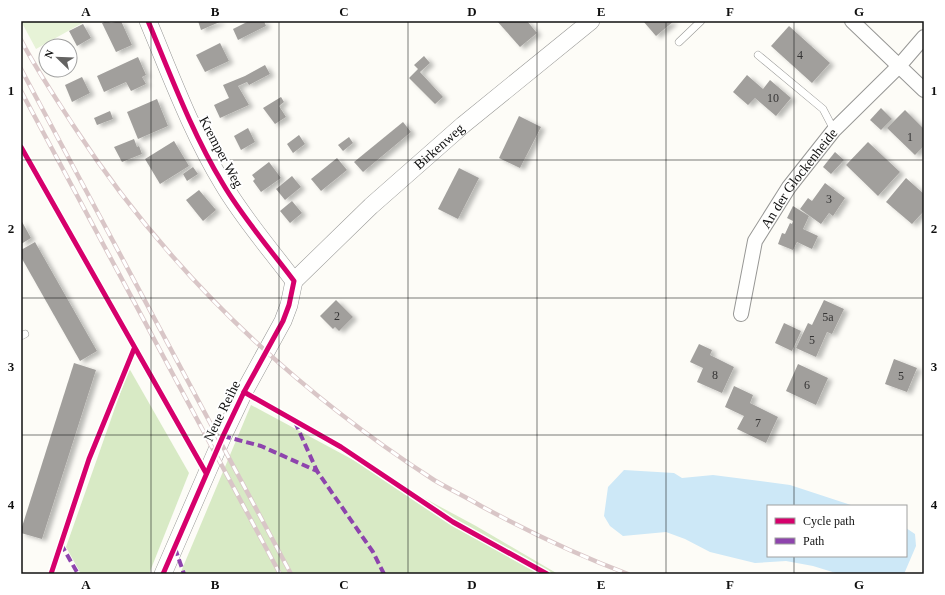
<svg xmlns="http://www.w3.org/2000/svg" width="945" height="595" font-family="Georgia,serif">
  <style>
    .green { fill: #e7f3d7 }
    .forest { fill: #d8eac5 }
    .water { fill: #cde8f7 }
    .building { fill: #a19f9c; filter: url(#shadow) }
    .lines { fill: none; stroke-linecap: round; stroke-linejoin: round }
    .service-casing { stroke: #979795; stroke-width: 8 }
    .minor-casing { stroke: #979795; stroke-width: 16 }
    .tertiary-casing { stroke: #979795; stroke-width: 18 }
    .service { stroke: #fffffe; stroke-width: 7 }
    .minor { stroke: #fffffe; stroke-width: 14 }
    .tertiary { stroke: #fffffe; stroke-width: 17 }
    .rail-casing { stroke: #d9c6c7; stroke-width: 4.5 }
    .rail { stroke: #fff; stroke-width: 3; stroke-dasharray: 9; stroke-linecap: butt }
    .quiet { stroke: #8e44ad; stroke-width: 4; stroke-dasharray: 8 4; stroke-linecap: butt }
    .cycleway-casing { stroke: #fff; stroke-width: 8 }
    .cycleway { stroke: #d6006c; stroke-width: 5 }
    .grid { fill: none; stroke: #111; stroke-width: 1; stroke-opacity: 0.55 }
    .labels { text-anchor: middle; dominant-baseline: central; stroke-width: 4; stroke-linejoin: round; paint-order: stroke }
    .number-label { font-size: 12px; fill: #353434 }
    .street-label { font-size: 14px; fill: #111; stroke: #fff }
    .neatline { fill: none; stroke: #111; stroke-width: 1.5 }
    .grid-label { font-size: 13px; text-anchor: middle; font-weight: bold; fill: #111 }
  </style>
  <defs>
    <filter id="shadow"><feDropShadow dx="4.5" dy="2.5" stdDeviation="2" flood-color="#0004"/></filter>
  </defs>
  <rect width="100%" height="100%" fill="#fdfcf7"/>
  <path class="green" d="M21,21H86L36,49Z"/>
  <g class="forest">
    <path d="M129,368L189,473L149,574H81L66,547Z"/>
    <path d="M251,405L476,526L558,574H180Z"/>
  </g>
  <path class="water" d="M624,470L674,473L682,478L713,475L790,485L854,506H768V556H906V528L915,534L916,546L904,574H839L813,566L786,561L755,563L710,552L685,539L666,532L623,536L610,526L604,516L608,487Z"/>
  <g class="building">
    <path d="M107,21L111,23L121,21L132,45L116,52L102,23Z"/>
    <path d="M198,21H222L201,30Z"/>
    <path d="M249,21H264L266,26L238,40L233,29Z"/>
    <path d="M497,21H527L537,33L520,47Z"/>
    <path d="M643,21H674L656,36Z"/>
    <path d="M83,24L91,38L77,46L69,31Z"/>
    <path d="M789,26L830,63L812,83L771,46Z"/>
    <path d="M220,43L229,61L205,72L196,55Z"/>
    <path d="M424,56L430,63L420,72L443,97L435,104L409,78L418,69L414,65Z"/>
    <path d="M138,57L146,75L142,77L146,84L131,91L126,82L104,92L97,76Z"/>
    <path d="M265,65L270,74L249,85L247,82L238,86L249,105L220,118L214,105L229,98L223,85L245,76Z"/>
    <path d="M747,75L763,89L770,80L791,98L776,116L755,98L748,105L733,92Z"/>
    <path d="M82,77L90,93L72,102L65,85Z"/>
    <path d="M281,97L284,102L279,106L286,117L275,124L263,108Z"/>
    <path d="M157,99L168,126L138,139L127,112Z"/>
    <path d="M881,108L892,119L881,130L870,120Z"/>
    <path d="M905,110L924,129V146L915,155L887,128Z"/>
    <path d="M110,111L113,119L97,125L94,118Z"/>
    <path d="M519,116L541,127L520,168L499,158Z"/>
    <path d="M403,122L411,132L363,172L354,162Z"/>
    <path d="M248,128L255,142L241,150L234,136Z"/>
    <path d="M299,135L305,144L293,153L287,144Z"/>
    <path d="M349,137L353,143L343,151L338,145Z"/>
    <path d="M134,139L137,147L139,146L142,154L122,162L114,147Z"/>
    <path d="M174,141L189,166L160,184L145,159Z"/>
    <path d="M868,142L900,172L878,196L846,165Z"/>
    <path d="M835,152L844,160L831,174L823,167Z"/>
    <path d="M337,158L347,170L321,191L311,179Z"/>
    <path d="M269,162L281,178L261,192L253,181L255,179L252,175Z"/>
    <path d="M193,167L198,174L187,181L183,174Z"/>
    <path d="M459,168L479,178L458,219L438,209Z"/>
    <path d="M292,176L301,187L285,200L276,189Z"/>
    <path d="M906,178L924,194V211L912,224L886,202Z"/>
    <path d="M825,183L845,198L833,216L829,213L821,224L800,209L808,198L812,201Z"/>
    <path d="M199,190L216,210L203,221L186,200Z"/>
    <path d="M292,201L302,213L290,223L280,211Z"/>
    <path d="M793,206L809,216L803,229L818,236L812,249L797,242L793,250L778,244L782,233L785,234L790,223L792,224L793,221L787,218Z"/>
    <path d="M21,220L31,238L21,244Z"/>
    <path d="M35,242L97,351L80,361L21,257V250Z"/>
    <path d="M336,300L353,317L339,331L335,327L333,329L320,316Z"/>
    <path d="M824,300L844,309L832,334L827,332L816,357L796,348L808,323L812,325Z"/>
    <path d="M784,323L801,331L792,351L775,343Z"/>
    <path d="M699,344L712,350L710,355L734,367L722,393L697,382L703,368L690,362Z"/>
    <path d="M894,359L917,368L907,392L885,384Z"/>
    <path d="M74,363L96,370L42,539L21,533V530Z"/>
    <path d="M798,364L828,378L816,405L786,391Z"/>
    <path d="M734,386L753,395L750,403L778,417L766,443L737,429L744,416L725,407Z"/>
  </g>
  <g class="lines">
    <g class="service-casing">
      <g id="service">
        <path d="M679,42L701,21"/>
        <path d="M758,55L823,109L834,130"/>
        <path d="M21,336L25,334"/>
      </g>
    </g>
    <g class="minor-casing">
      <g id="minor">
        <path d="M852,21L924,90"/>
        <path id="s1" d="M741,314L755,241L789,187L834,130L899,66L924,37"/>
      </g>
    </g>
    <g class="tertiary-casing">
      <g id="tertiary">
        <path d="M148,21C171,76 192,133 223,184C243,218 270,249 294,281"/>
        <path id="s2" d="M294,281L371,206L463,125L591,21"/>
        <path d="M163,574L223,436L244,392L283,321L289,305L294,281"/>
      </g>
    </g>
    <use href="#service" class="service"/>
    <use href="#minor" class="minor"/>
    <use href="#tertiary" class="tertiary"/>
    <g class="rail-casing">
      <g id="rail">
        <path d="M21,40C36,69 55,97 73,125C167,270 289,386 434,480C449,489 466,497 481,506C529,532 577,555 628,574"/>
        <path d="M21,69L291,574"/>
        <path d="M21,91L280,574"/>
      </g>
    </g>
    <use href="#rail" class="rail"/>
    <g class="quiet">
      <path d="M295,422L317,471"/>
      <path d="M223,436L261,446L317,471L373,552L384,574"/>
      <path d="M61,544L78,574"/>
      <path d="M175,548L184,574"/>
    </g>
    <g class="cycleway-casing">
      <g id="cycleway">
        <path d="M148,21C171,76 192,133 223,184C243,218 270,249 294,281L289,305L283,321L244,392L223,436L163,574"/>
        <path d="M21,147L206,473"/>
        <path d="M244,392L341,447L453,522L547,574"/>
        <path d="M51,574L89,459L134,349"/>
      </g>
    </g>
    <use href="#cycleway" class="cycleway"/>
  </g>
  <path class="grid" d="M151,21V574M279,21V574M408,21V574M537,21V574M666,21V574M794,21V506M21,160H924M21,298H924M21,435H924M794,556V574"/>
  <g class="labels">
    <g class="number-label">
      <text x="800" y="55">4</text>
      <text x="773" y="98">10</text>
      <text x="910" y="137">1</text>
      <text x="829" y="199">3</text>
      <text x="337" y="316">2</text>
      <text x="828" y="317">5a</text>
      <text x="812" y="340">5</text>
      <text x="715" y="375">8</text>
      <text x="901" y="376">5</text>
      <text x="807" y="385">6</text>
      <text x="758" y="423">7</text>
    </g>
    <g class="street-label">
      <text stroke="none"><textPath href="#s2" startOffset="198">Birkenweg</textPath></text>
      <text transform="translate(221 152) rotate(62)">Kremper Weg</text>
      <text stroke="none"><textPath href="#s1" startOffset="151">An der Glockenheide</textPath></text>
      <text transform="translate(222 411) rotate(-64)">Neue Reihe</text>
    </g>
  </g>
  <rect width="945" height="595" fill="none" stroke="#ffffff" stroke-width="44"/>
  <rect x="767" y="505" width="140" height="52" fill="#ffffff" stroke="#a0a0a0"/>
  <rect x="775" y="518" width="20" height="6" fill="#d6006c" stroke="#a0a0a0"/>
  <text x="803" y="525" font-size="12" fill="#111111">Cycle path</text>
  <rect x="775" y="538" width="20" height="6" fill="#8e44ad" stroke="#a0a0a0"/>
  <text x="803" y="545" font-size="12" fill="#111111">Path</text>
  <g transform="translate(58 58) rotate(293)"><circle r="19" fill="#ffffff" stroke="#a0a0a0"/>
  <path d="M0-3L7 15L0 10L-7 15Z" fill="#646362"/>
  <text y="-6" font-size="11" font-weight="bold" text-anchor="middle" fill="#111111">N</text>
  </g>
  <rect x="22" y="22" width="901" height="551" class="neatline"/>
  <g class="grid-label">
    <text x="86" y="16">A</text>
    <text x="215" y="16">B</text>
    <text x="344" y="16">C</text>
    <text x="472" y="16">D</text>
    <text x="601" y="16">E</text>
    <text x="730" y="16">F</text>
    <text x="859" y="16">G</text>
    <text x="11" y="95">1</text>
    <text x="934" y="95">1</text>
    <text x="11" y="233">2</text>
    <text x="934" y="233">2</text>
    <text x="11" y="371">3</text>
    <text x="934" y="371">3</text>
    <text x="11" y="509">4</text>
    <text x="934" y="509">4</text>
    <text x="86" y="589">A</text>
    <text x="215" y="589">B</text>
    <text x="344" y="589">C</text>
    <text x="472" y="589">D</text>
    <text x="601" y="589">E</text>
    <text x="730" y="589">F</text>
    <text x="859" y="589">G</text>
  </g>
</svg>
